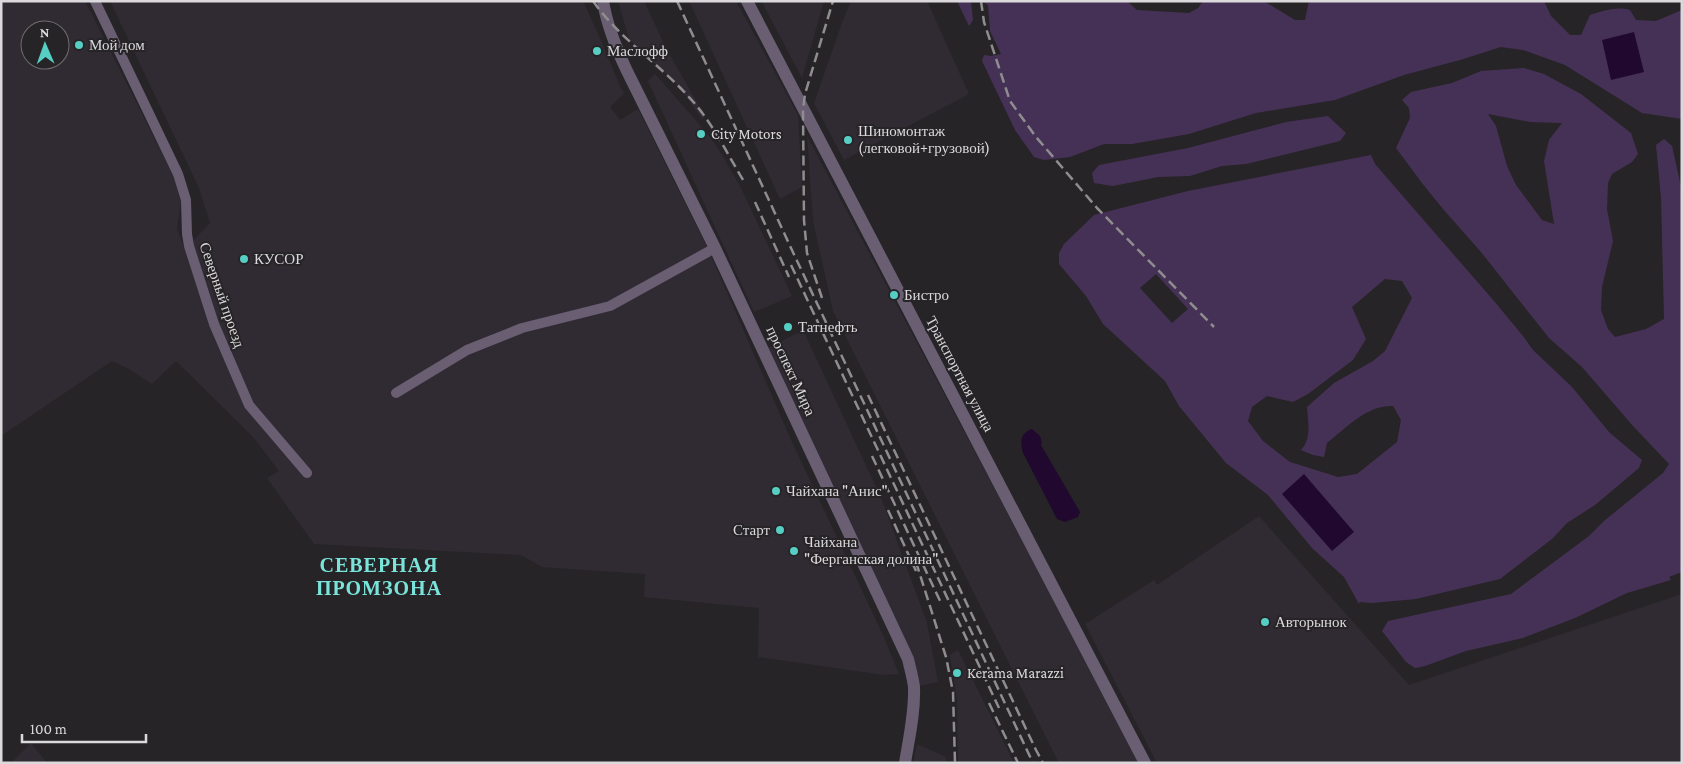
<svg xmlns="http://www.w3.org/2000/svg" width="1683" height="764" font-family="'Crimson Pro',serif">
  <style>
    .built { fill: #302b33; fill-rule: evenodd }
    .green { fill: #463156; fill-rule: evenodd }
    .water { fill: #20082f }
    .lines { fill: none; stroke-linecap: round; stroke-linejoin: round }
    .minor { stroke: #695e72; stroke-width: 10 }
    .tertiary { stroke: #695e72; stroke-width: 12 }
    .rail { stroke: #8f8d90; stroke-width: 2.5; stroke-dasharray: 10 5; stroke-linecap: butt }
    .poi-dot { fill: #56cec3; stroke: #262427; stroke-width: 2 }
    .labels { text-anchor: middle; dominant-baseline: central; stroke-width: 4; stroke-linejoin: round; paint-order: stroke }
    .poi-label { font-size: 15px; fill: #dbd9dc; stroke: #262427; text-anchor: start }
    .street-label { font-size: 15px; fill: #dbd9dc; stroke: #262427 }
    .district-label { font-size: 20px; font-weight: bold; letter-spacing: 1px; fill: #7ae4da; stroke: #262427 }
  </style>
  <rect width="100%" height="100%" fill="#262427"/>
  <g class="built">
    <path d="M1,1H85L174,177L181,202L177,229L185,249L210,223L199,188L110,1H583L600,38L620,86L624,93L610,107L620,120L638,109L709,251L792,442L883,635L899,674L884,675L758,657L759,608L644,597L645,574L542,567L521,555L314,544L267,478L279,471L254,438L176,361L152,384L129,369L112,361L1,436ZM30,30H60V60H30Z"/>
    <path d="M618,1H644L666,48L705,117L702,119L681,89L629,39Z"/>
    <path d="M689,1H736L798,115L802,187L780,199Z"/>
    <path d="M763,1H824L802,78L763,4Z"/>
    <path d="M851,1H927L969,94L844,160L814,103L842,23Z"/>
    <path d="M655,74L707,133L719,150L740,186L792,296L754,312L648,81Z"/>
    <path d="M807,136L1092,672L1140,763H1059L833,311L813,221Z"/>
    <path d="M803,330L882,500L927,623L938,682L919,686L768,348Z"/>
    <path d="M1259,516L1409,685L1682,594V763H1157L1085,624L1154,580L1157,585Z"/>
    <path d="M958,650L1014,763H960L958,761L957,700L950,655Z"/>
    <path d="M31,743L47,763H11Z"/>
    <path d="M917,744L946,757V763H913Z"/>
  </g>
  <g class="green">
    <path d="M957,1H971L973,20L969,26Z"/>
    <path d="M981,1H1127L1137,10L1189,13L1198,8L1203,1H1264L1295,20H1305L1309,1H1544L1551,16L1570,35H1581L1590,15C1604,11 1616,6 1630,10L1636,20L1656,21L1682,10V119L1642,113L1565,65L1523,50L1501,47L1460,60L1404,75L1335,100L1256,113L1189,134L1132,144H1104L1070,157L1044,160L1034,157L1015,130L982,61L984,55L991,56L1001,54L990,31L988,5Z"/>
    <path d="M1524,68L1544,74L1581,94L1631,133L1638,154L1632,162L1612,174L1608,183L1607,209L1613,241L1602,287L1601,310L1608,329L1615,337L1646,329L1664,319L1661,198L1656,145L1664,139L1672,146L1682,191V572L1669,577L1671,580L1627,593L1575,618L1523,638L1466,651L1425,666L1415,668L1406,662L1382,631L1388,621L1511,594L1589,536L1604,521L1663,473L1669,464L1633,426L1582,367L1549,338L1481,252L1443,209L1422,183L1396,148L1410,118L1409,108L1402,100L1411,92L1452,83L1481,71ZM1488,114L1530,122L1562,123L1549,140L1544,161L1554,224L1542,220L1516,185L1507,166L1496,126Z"/>
    <path d="M1328,116L1346,133L1340,141L1246,164L1222,166L1190,176L1158,177L1113,186L1094,183L1092,173L1099,165L1188,148L1286,122Z"/>
    <path d="M1371,155L1375,164L1494,301L1523,336L1533,350L1572,387L1609,432L1642,460L1639,468L1595,505L1567,523L1552,539L1500,579L1416,599L1372,603L1360,602L1359,604L1344,577L1312,548L1268,495L1226,463L1179,406L1165,381L1103,324L1086,296L1059,264V253L1064,244L1094,215L1188,191ZM1156,274L1188,309L1172,323L1140,288ZM1385,279L1402,281L1412,298L1385,351L1373,361L1334,383L1307,407C1308,422 1312,438 1301,450L1313,455L1324,457L1327,443C1347,427 1367,405 1393,406L1401,420L1397,442L1357,474L1338,477L1290,462L1263,441L1248,421L1252,407L1267,396L1293,402L1308,394L1353,360L1366,339L1352,307Z"/>
  </g>
  <g class="water">
    <path d="M1634,32L1644,72L1611,80L1602,40Z"/>
    <path d="M1032,429L1040,436L1042,443L1041,445L1080,512L1078,517L1065,522L1057,519L1023,453C1020,442 1020,433 1032,429Z"/>
    <path d="M1304,474L1354,532L1332,551L1282,494Z"/>
  </g>
  <g class="lines">
    <g class="minor">
      <path d="M95,1L178,174L186,200L187,234L189,246L214,324L249,405L307,473"/>
      <path d="M396,393L467,350L522,328L610,306L715,248"/>
    </g>
    <g class="tertiary">
      <path d="M603,1C607,26 616,48 627,71L715,248L908,659C910,668 913,678 914,687C915,712 909,738 905,763"/>
      <path d="M747,1L1145,763"/>
    </g>
    <g class="rail">
      <path d="M593,1C619,38 658,63 688,96C712,121 727,154 745,183"/>
      <path d="M677,1L791,248L1033,763"/>
      <path d="M981,1L984,22L1010,101L1036,137L1097,208L1214,327"/>
      <path d="M755,202L789,277"/>
      <path d="M791,265L999,708"/>
      <path d="M822,298L807,253L804,220L803,110L805,94L833,1"/>
      <path d="M868,395L1036,750L1043,763"/>
      <path d="M872,456L941,603"/>
      <path d="M888,510L916,571"/>
      <path d="M916,562L946,657L953,692L955,763"/>
      <path d="M989,703L1018,763"/>
    </g>
  </g>
  <g class="poi-dot">
    <circle cx="79" cy="45" r="5"/>
    <circle cx="597" cy="51" r="5"/>
    <circle cx="701" cy="134" r="5"/>
    <circle cx="848" cy="140" r="5"/>
    <circle cx="244" cy="259" r="5"/>
    <circle cx="894" cy="295" r="5"/>
    <circle cx="788" cy="327" r="5"/>
    <circle cx="776" cy="491" r="5"/>
    <circle cx="780" cy="530" r="5"/>
    <circle cx="794" cy="551" r="5"/>
    <circle cx="1265" cy="622" r="5"/>
    <circle cx="957" cy="673" r="5"/>
  </g>
  <g class="labels">
    <g class="poi-label">
      <text x="89" y="45">Мой дом</text>
      <text x="607" y="51">Маслофф</text>
      <text x="858" y="131">Шиномонтаж<tspan x="858" dy="17">(легковой+грузовой)</tspan></text>
      <text x="711" y="134">City Motors</text>
      <text x="254" y="259">КУСОР</text>
      <text x="904" y="295">Бистро</text>
      <text x="798" y="327">Татнефть</text>
      <text x="786" y="491">Чайхана "Анис"</text>
      <text x="770" y="530" text-anchor="end">Старт</text>
      <text x="804" y="542">Чайхана<tspan x="804" dy="17">"Ферганская долина"</tspan></text>
      <text x="1275" y="622">Авторынок</text>
      <text x="967" y="673">Kerama Marazzi</text>
    </g>
    <g class="street-label">
      <text transform="translate(222 295) rotate(71)">Северный проезд</text>
      <text transform="translate(791 371) rotate(65)">проспект Мира</text>
      <text transform="translate(960 374) rotate(62)">Транспортная улица</text>
    </g>
    <g class="district-label">
      <text x="379" y="565">СЕВЕРНАЯ<tspan x="379" dy="23">ПРОМЗОНА</tspan></text>
    </g>
  </g>
  <rect width="1683" height="764" fill="none" stroke="#dbd9dc" stroke-width="5"/>
  <g transform="translate(45 45) rotate(358)"><circle r="24" fill="#262427" stroke="#6e6c6f"/>
  <path d="M0-4L9 19L0 12L-9 19Z" fill="#56cec3"/>
  <text y="-8" font-size="14" font-weight="bold" text-anchor="middle" fill="#dbd9dc">N</text>
  </g>
  <path d="M22 734v8h124v-8" fill="none" stroke="#dbd9dc" stroke-width="2.5"/>
  <text x="30" y="734" font-size="15" fill="#dbd9dc" stroke="#262427" stroke-width="4" paint-order="stroke">100 m</text>
</svg>
